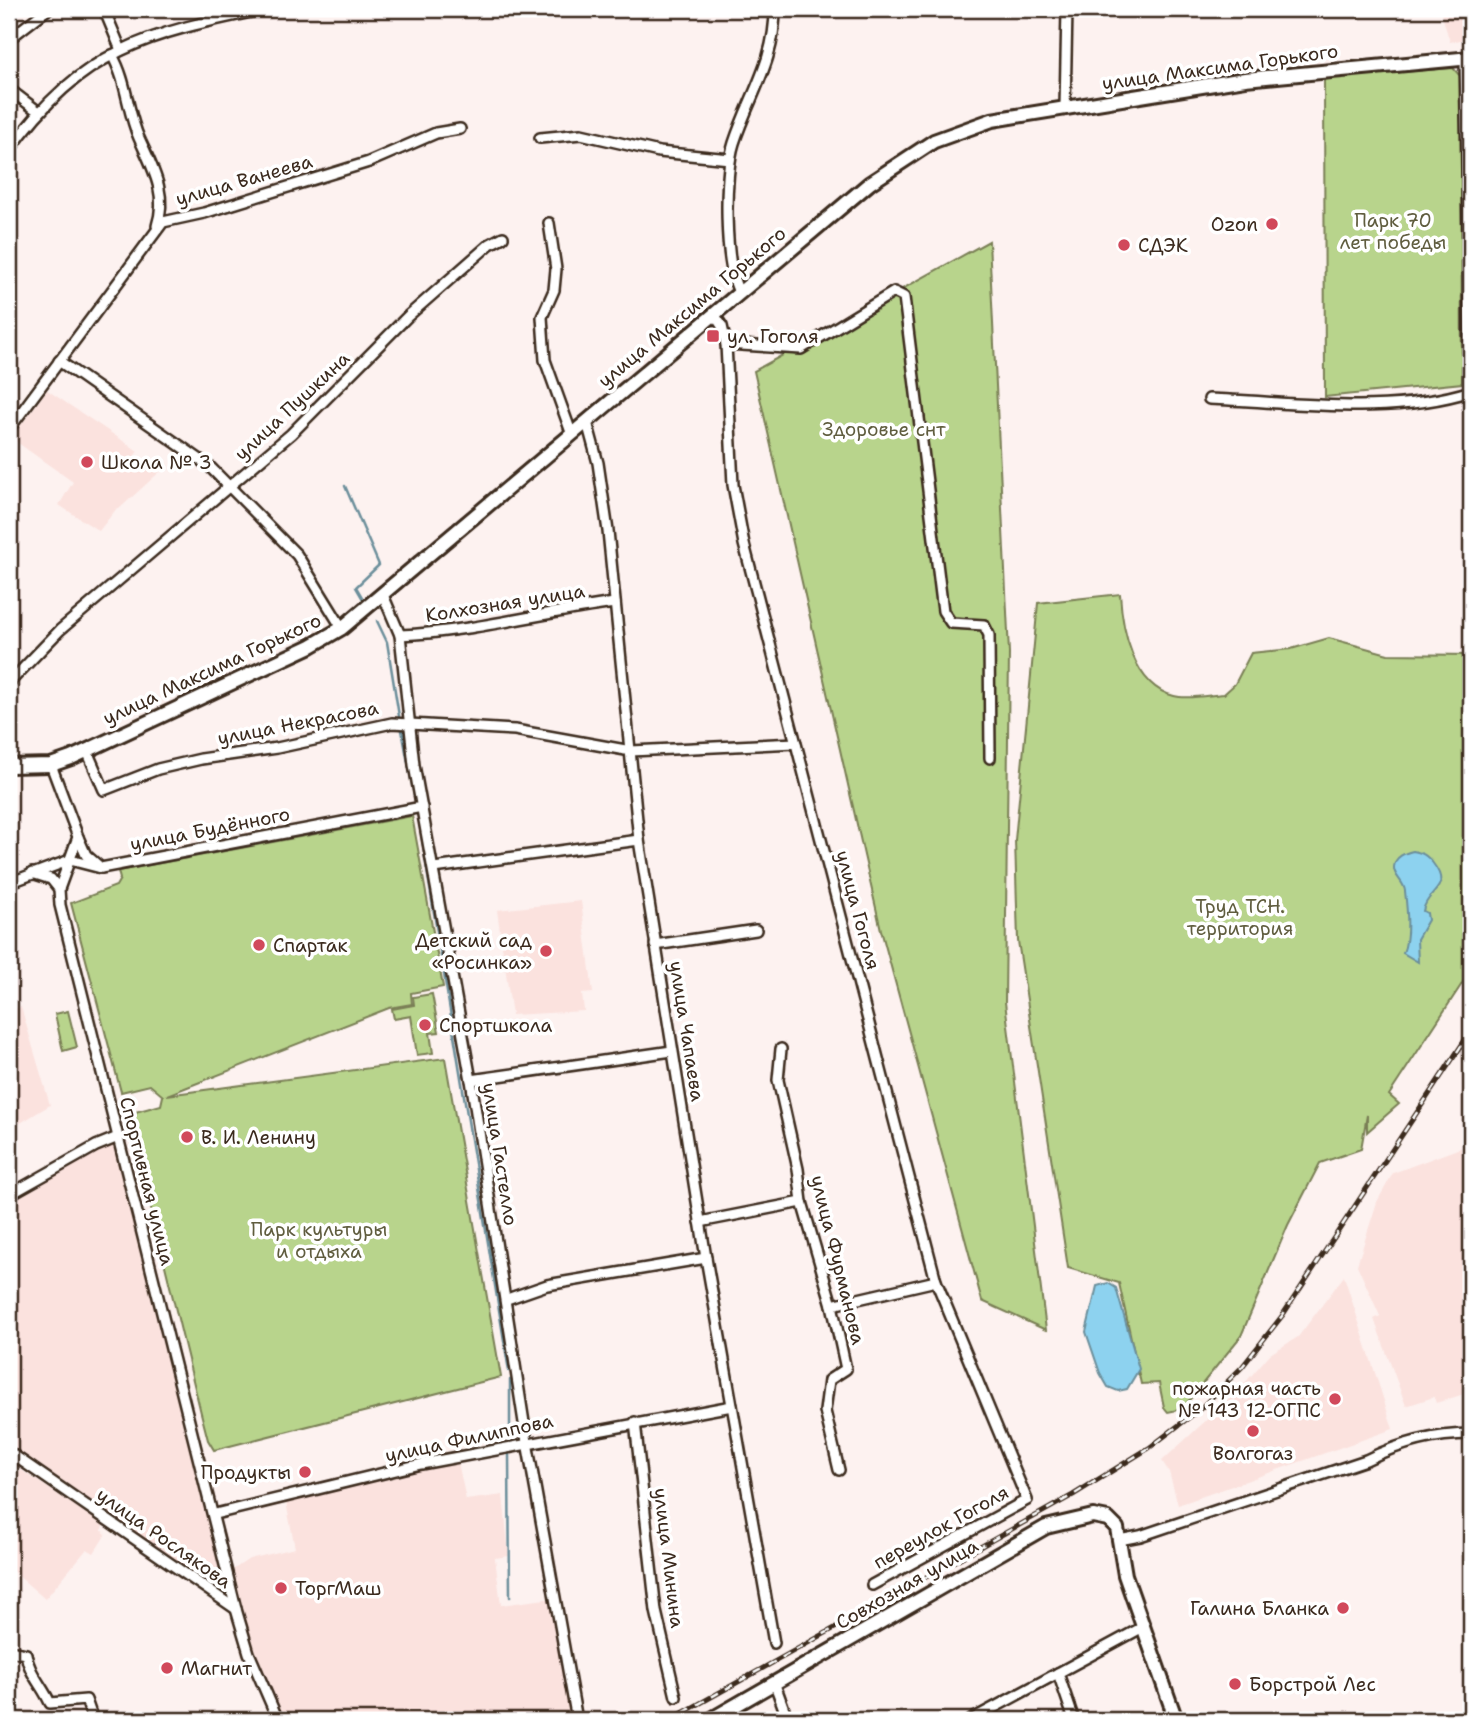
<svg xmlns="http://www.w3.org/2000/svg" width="1480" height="1729" font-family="'Shantell Sans',sans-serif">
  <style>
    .built { fill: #fbe2de }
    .green { fill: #b8d48c; stroke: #7a7f55; stroke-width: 2 }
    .water { fill: #8dd2ef; stroke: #6c8f9b; stroke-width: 2 }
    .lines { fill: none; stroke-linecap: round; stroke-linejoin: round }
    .stream { stroke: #6c8f9b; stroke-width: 2.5 }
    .street-casing { stroke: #3b2a1e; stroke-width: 14 }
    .secondary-casing { stroke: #3b2a1e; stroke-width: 18 }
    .street { stroke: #fff; stroke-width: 9 }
    .secondary { stroke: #fff; stroke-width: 12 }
    .rail-casing { stroke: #3b2a1e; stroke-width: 5 }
    .rail { stroke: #fff; stroke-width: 2.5; stroke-dasharray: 8; stroke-linecap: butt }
    .poi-dot { fill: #d1495b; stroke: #fff; stroke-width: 2.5 }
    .labels { text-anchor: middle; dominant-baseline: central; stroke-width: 7; stroke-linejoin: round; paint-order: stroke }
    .street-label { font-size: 19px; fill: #3b2a1e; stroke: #fff }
    .park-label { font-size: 19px; fill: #605d3f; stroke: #fff }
    .poi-label { font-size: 19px; fill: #3b2a1e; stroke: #fff; text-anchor: start }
  </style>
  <rect width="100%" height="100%" fill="#fdf2f0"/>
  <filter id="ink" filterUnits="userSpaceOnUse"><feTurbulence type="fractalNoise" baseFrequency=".0143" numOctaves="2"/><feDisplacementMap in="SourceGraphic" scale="14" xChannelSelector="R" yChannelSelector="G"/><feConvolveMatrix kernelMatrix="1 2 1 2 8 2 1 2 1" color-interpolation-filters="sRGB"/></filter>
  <g filter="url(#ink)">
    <g class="built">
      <path d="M1440,9H1471V38L1450,42Z"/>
      <path d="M47,390L138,451L128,465L136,471L146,470L154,459L165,467L119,509L117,508L99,531L59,505L73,482L11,438Z"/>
      <path d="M581,901L593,993L582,994L584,1011L512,1015L497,910Z"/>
      <path d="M21,1007L50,1105L9,1130V1011Z"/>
      <path d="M9,1133L20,1188L118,1137L228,1573L249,1559L295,1548L285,1497L457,1457L466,1500L503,1495L509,1556L495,1558L501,1605L553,1598L577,1720H278L261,1684L227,1575L220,1586L211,1590L9,1452Z"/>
      <path d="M1471,1144V1397L1464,1394L1436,1403L1434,1397L1406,1406L1374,1319L1380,1316L1357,1265L1377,1202L1393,1173Z"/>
      <path d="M1344,1276L1393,1429L1178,1505L1169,1472L1162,1461L1238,1391L1270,1354L1298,1337Z"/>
      <path d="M21,1470L104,1525L101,1530L106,1534L94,1553L87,1549L45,1599L9,1568V1486Z"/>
    </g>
    <g class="green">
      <path d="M1453,68L1461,77L1462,383L1325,397L1324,78Z"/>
      <path d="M989,241L1009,653L1005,1002L1046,1330L982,1301L881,930L754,371Z"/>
      <path d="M1120,594C1122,629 1133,686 1174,696C1188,700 1209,695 1224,694L1235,684L1251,653L1291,649L1329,638L1388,654L1471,655V970L1389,1095L1399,1104L1367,1132V1115L1361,1149L1320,1163L1288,1225L1241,1336L1182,1409L1168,1412L1164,1407L1159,1383L1141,1384L1119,1283L1068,1268L1018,941L1015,840L1038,603Z"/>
      <path d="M412,816L443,987L411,993L412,1004L389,1008L167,1095L445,1058L501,1377L214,1450L208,1440L201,1413L128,1114L161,1105L163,1096L150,1085L121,1092L71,903L116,886L120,879L118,871Z"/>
      <path d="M432,994L439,1032L430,1033L433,1053L417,1055L411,1016L394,1019L392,1009L414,1005L413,997Z"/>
      <path d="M68,1011L77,1047L63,1051L55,1014Z"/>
    </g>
    <g class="water">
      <path d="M1413,851C1423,853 1426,855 1432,862C1454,890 1427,889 1423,911L1427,913L1428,920L1417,939L1418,962L1403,953C1410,935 1407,909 1405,891C1404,881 1393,876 1394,867C1395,856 1405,853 1413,851Z"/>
      <path d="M1108,1283L1116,1288L1139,1369L1127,1389L1118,1391L1108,1387L1100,1373L1086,1332L1097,1286Z"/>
    </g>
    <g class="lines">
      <g class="stream">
        <path d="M345,486L379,565L356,587L363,599"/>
        <path d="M377,621L387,642L399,716"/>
        <path d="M402,730L415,801"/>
        <path d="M418,815L509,1371"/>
        <path d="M510,1439V1380"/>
        <path d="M509,1453L510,1597"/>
      </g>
      <g class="street-casing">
        <g id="street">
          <path d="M104,9L121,50"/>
          <path d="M9,39L48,9"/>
          <path d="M112,55C127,81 127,111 139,138C152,167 168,193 157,226"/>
          <path d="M1465,58L1471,392"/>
          <path d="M9,89L39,112"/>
          <path d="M1065,108L1067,9"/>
          <path d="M540,138L581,134L659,152L730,159"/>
          <path d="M9,151C81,49 149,33 266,9"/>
          <path d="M549,223L556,269L554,290L542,317L545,360L572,435"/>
          <path d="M739,292C724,263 724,174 734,143C750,94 775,62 775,9"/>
          <path d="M714,314L722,326L726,344L733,485L744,544L936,1281L1027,1500L872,1585"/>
          <path d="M726,344L801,349L894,292L904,297L943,611L951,623L984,625L989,635L990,758"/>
          <path d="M59,361L209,466L297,555L342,628"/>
          <path d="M1209,399C1295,402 1388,417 1471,391"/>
          <path d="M587,422L598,463L608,531L639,840L706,1258L774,1643"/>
          <path d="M9,429L163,222L204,213L369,162L436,133L460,129"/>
          <path d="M383,595L400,635L414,765L471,1080L527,1442L577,1720"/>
          <path d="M400,635C472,632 543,612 615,603"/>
          <path d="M9,683L60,630L291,434L408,316L490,244L503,237"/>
          <path d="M87,751L104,790L158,769L201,759L277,748L392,723L515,730L631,751L796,743"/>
          <path d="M51,765L78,837L59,889L60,905L236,1609L249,1653L278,1720"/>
          <path d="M78,837L86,855L101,868"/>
          <path d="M434,868L639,840"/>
          <path d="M32,873L51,879L59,889"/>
          <path d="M9,883L70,860L101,868L422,807"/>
          <path d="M655,945L756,930"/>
          <path d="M781,1049L778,1080L798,1169L802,1202L832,1305L846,1369L829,1380L825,1411L839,1470"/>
          <path d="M471,1080L672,1051"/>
          <path d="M9,1195L96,1146L118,1137"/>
          <path d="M700,1222L802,1202"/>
          <path d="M507,1299L547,1285L706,1258"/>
          <path d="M832,1305L936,1281"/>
          <path d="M635,1422L656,1611L676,1697"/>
          <path d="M9,1452L236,1609"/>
          <path d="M215,1514L421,1464L732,1406"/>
          <path d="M1119,1540L1140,1536L1366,1460C1400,1443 1433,1434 1471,1434"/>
          <path d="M9,1651L26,1654C29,1674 42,1685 50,1703L86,1700L93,1720"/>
          <path d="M1058,1673L1074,1720"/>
          <path d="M774,1682L788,1720"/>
          <path d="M971,1720L1143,1627"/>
        </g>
      </g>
      <g class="secondary-casing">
        <g id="secondary">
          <path d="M9,766L51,765L71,758L311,646L342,628L870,183L934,141L992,120L1245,79L1471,58"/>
          <path d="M710,1720L1046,1527L1093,1516L1108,1519L1117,1528L1125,1575L1176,1720"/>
        </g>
      </g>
      <use href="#street" class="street"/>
      <use href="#secondary" class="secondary"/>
      <g class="rail-casing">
        <path id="rail" d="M670,1720L1073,1495L1149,1448L1200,1409L1242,1367L1282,1316L1471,1031"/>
      </g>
      <use href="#rail" class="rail"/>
    </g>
  </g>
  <g class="poi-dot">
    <circle cx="1272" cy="224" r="7"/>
    <circle cx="1124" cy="245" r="7"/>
    <rect x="706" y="329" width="14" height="14" rx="3.5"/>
    <circle cx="87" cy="462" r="7"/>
    <circle cx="259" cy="945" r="7"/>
    <circle cx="546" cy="951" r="7"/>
    <circle cx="425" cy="1025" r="7"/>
    <circle cx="187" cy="1137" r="7"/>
    <circle cx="1335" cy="1399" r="7"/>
    <circle cx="1253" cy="1431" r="7"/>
    <circle cx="305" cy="1472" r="7"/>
    <circle cx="281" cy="1588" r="7"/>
    <circle cx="1343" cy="1608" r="7"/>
    <circle cx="167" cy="1668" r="7"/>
    <circle cx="1235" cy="1684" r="7"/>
  </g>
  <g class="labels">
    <g class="street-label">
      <text transform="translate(1220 67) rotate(-8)">улица Максима Горького</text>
      <text transform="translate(244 180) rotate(-16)">улица Ванеева</text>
      <text transform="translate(692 307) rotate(-40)">улица Максима Горького</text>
      <text transform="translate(292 406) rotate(-43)">улица Пушкина</text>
      <text transform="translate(505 603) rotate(-9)">Колхозная улица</text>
      <text transform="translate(212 669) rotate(-25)">улица Максима Горького</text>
      <text transform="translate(298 723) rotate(-11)">улица Некрасова</text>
      <text transform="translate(210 829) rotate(-11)">улица Будённого</text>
      <text transform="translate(858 910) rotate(75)">улица Гоголя</text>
      <text transform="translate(687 1031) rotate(81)">улица Чапаева</text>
      <text transform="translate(500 1154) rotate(81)">улица Гастелло</text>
      <text transform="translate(147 1181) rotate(76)">Спортивная улица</text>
      <text transform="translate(838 1260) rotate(76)">улица Фурманова</text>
      <text transform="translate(469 1438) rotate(-12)">улица Филиппова</text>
      <text transform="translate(941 1527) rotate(-29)">переулок Гоголя</text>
      <text transform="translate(164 1538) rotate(35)">улица Рослякова</text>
      <text transform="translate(669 1558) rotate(83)">улица Минина</text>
      <text transform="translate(907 1584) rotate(-30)">Совхозная улица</text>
    </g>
    <g class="park-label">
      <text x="1393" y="220">Парк 70<tspan x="1393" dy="22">лет победы</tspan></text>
      <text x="884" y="429">Здоровье снт</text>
      <text x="1240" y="906">Труд ТСН.<tspan x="1240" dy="22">территория</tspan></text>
      <text x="319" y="1229">Парк культуры<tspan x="319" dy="22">и отдыха</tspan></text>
    </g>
    <g class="poi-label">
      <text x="1258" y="224" text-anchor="end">Ozon</text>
      <text x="1138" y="245">СДЭК</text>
      <text x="727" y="336">ул. Гоголя</text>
      <text x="101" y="462">Школа № 3</text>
      <text x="532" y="940" text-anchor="end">Детский сад<tspan x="532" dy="22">«Росинка»</tspan></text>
      <text x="273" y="945">Спартак</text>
      <text x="439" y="1025">Спортшкола</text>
      <text x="201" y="1137">В. И. Ленину</text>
      <text x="1321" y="1388" text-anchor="end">пожарная часть<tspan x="1321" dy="22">№ 143 12-ОГПС</tspan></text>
      <text x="1253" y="1453" text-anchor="middle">Волгогаз</text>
      <text x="291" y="1472" text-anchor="end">Продукты</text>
      <text x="295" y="1588">ТоргМаш</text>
      <text x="1329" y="1608" text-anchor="end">Галина Бланка</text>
      <text x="181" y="1668">Магнит</text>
      <text x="1249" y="1684">Борстрой Лес</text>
    </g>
  </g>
  <rect width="1480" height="1729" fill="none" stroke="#fff" stroke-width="35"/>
  <rect x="18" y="18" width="1445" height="1694" fill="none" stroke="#3b2a1e" stroke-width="2.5" filter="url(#ink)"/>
</svg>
